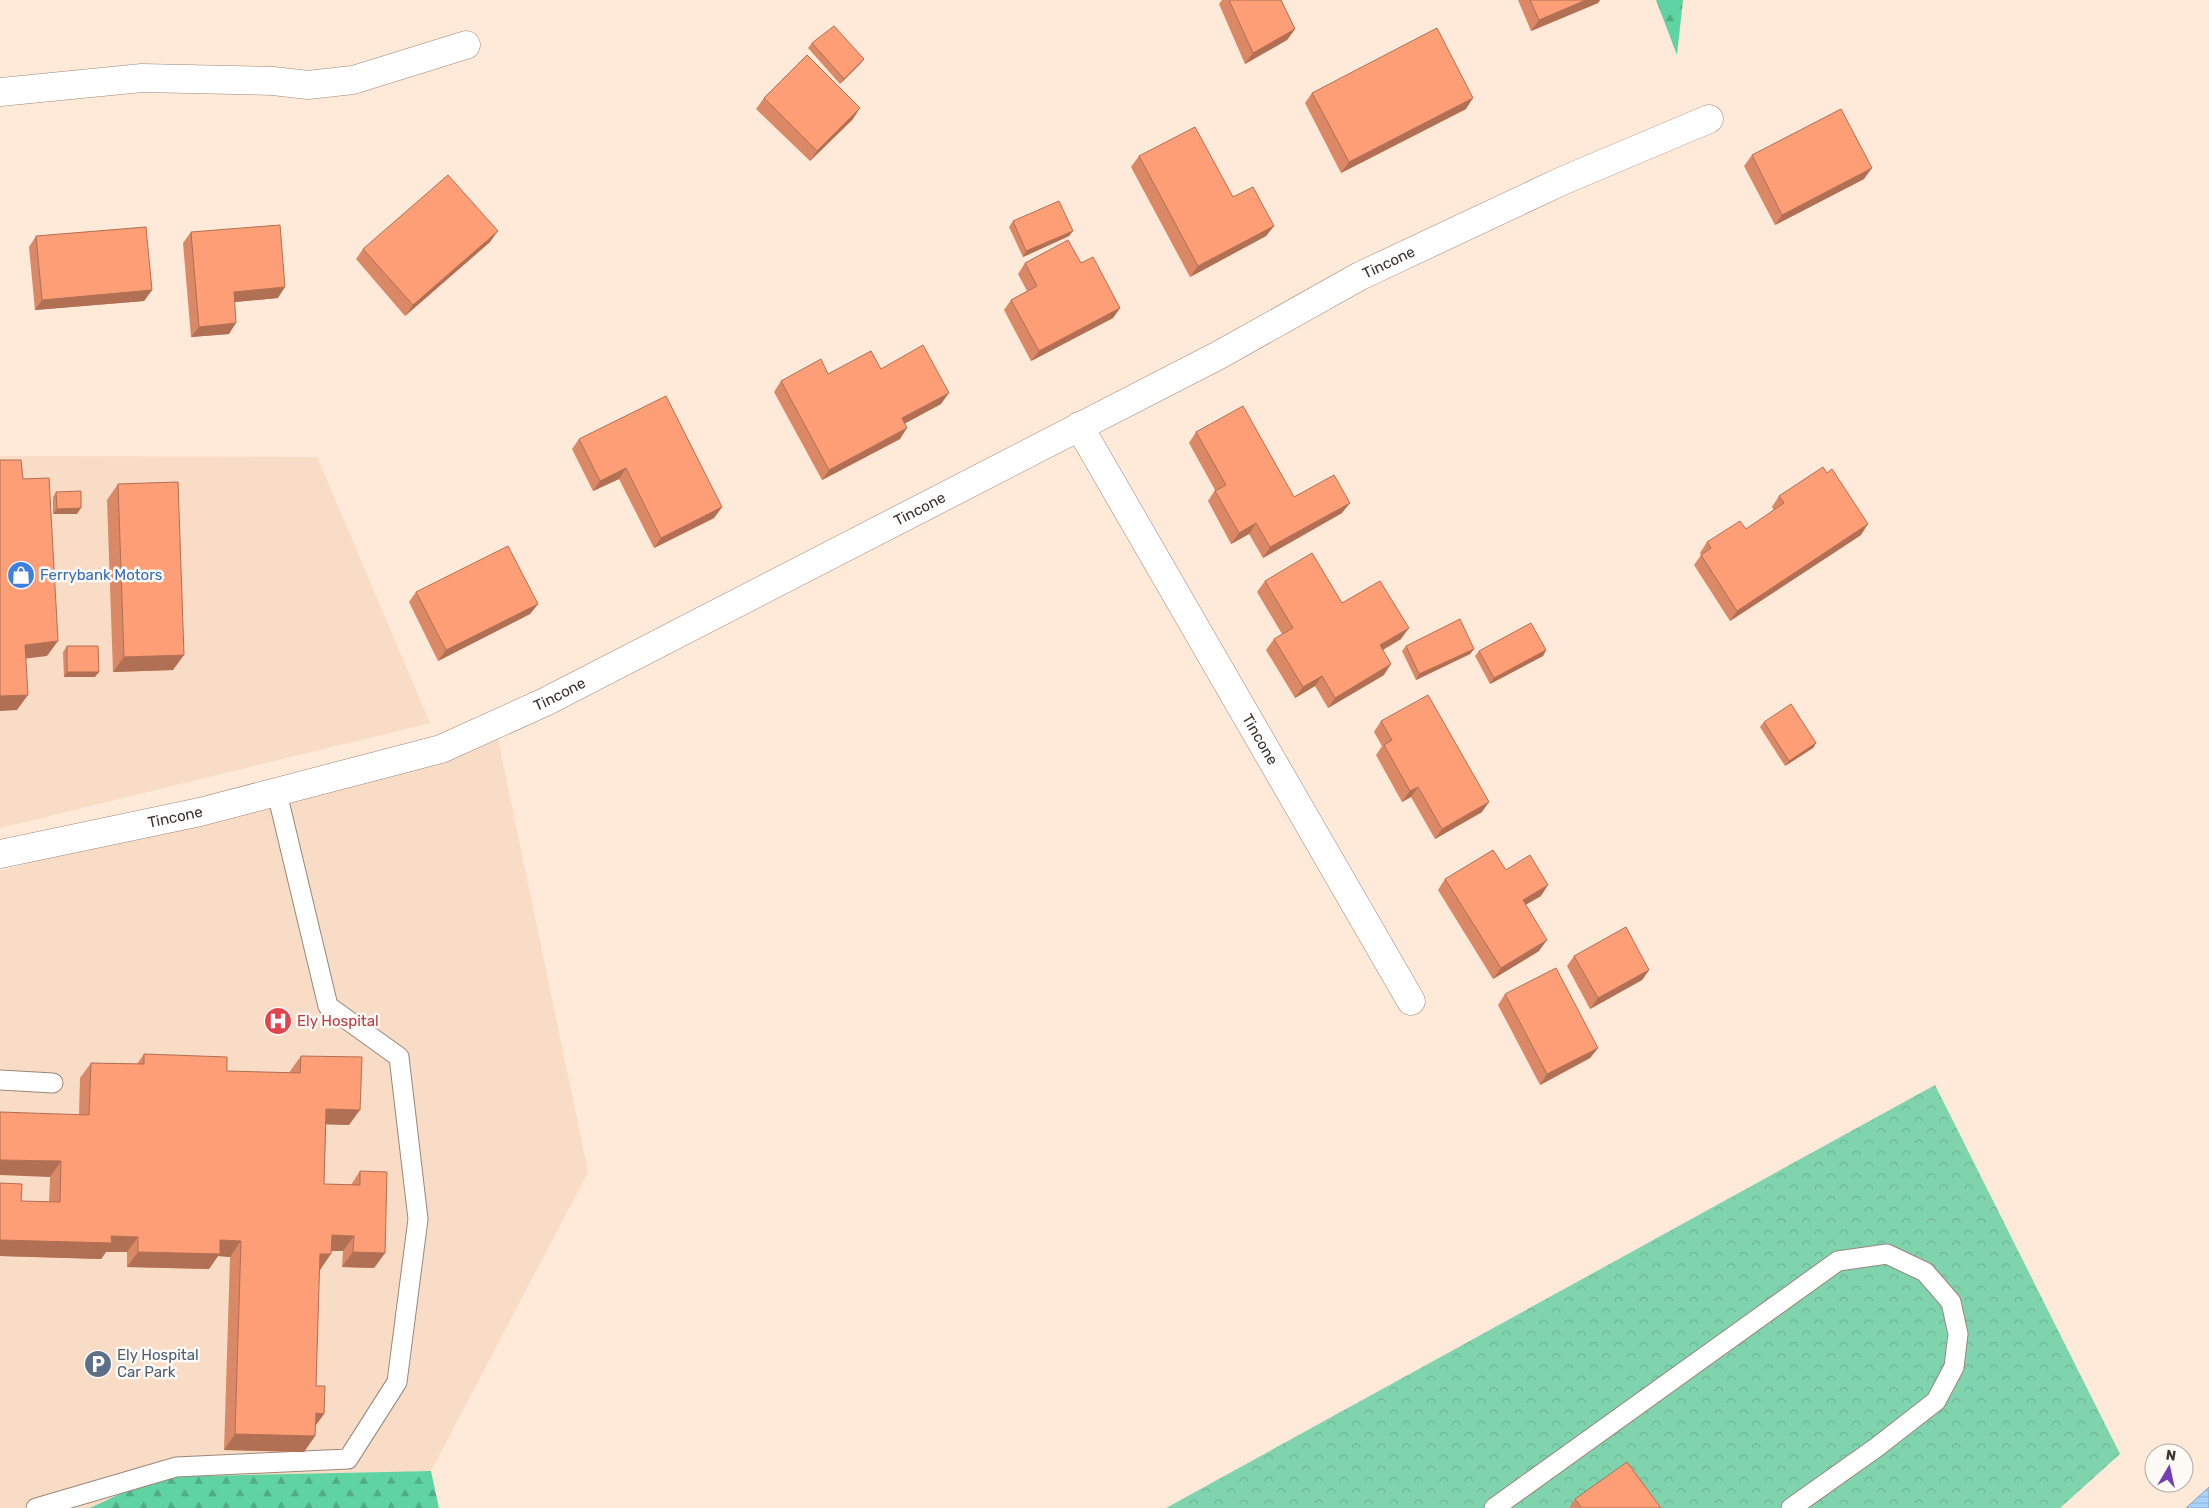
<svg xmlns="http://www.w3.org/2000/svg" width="2209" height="1508" font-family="Rubik,sans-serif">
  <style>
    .built { fill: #f9dcc6 }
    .forest { fill: url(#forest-firs) }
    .park { fill: url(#park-crowns) }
    .water { fill: url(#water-rules); stroke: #87a3bf }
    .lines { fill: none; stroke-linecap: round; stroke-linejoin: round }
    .lane-casing { stroke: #9b8778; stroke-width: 21 }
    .street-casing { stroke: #9b8778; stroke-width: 29 }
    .lane { stroke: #fff; stroke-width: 19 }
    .street { stroke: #fff; stroke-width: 28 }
    .wall { fill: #da8865 }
    .shaded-wall { fill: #b16f53 }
    .building { fill: #fd9e76; stroke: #b16f53 }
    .labels { text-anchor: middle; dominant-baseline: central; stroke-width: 5; stroke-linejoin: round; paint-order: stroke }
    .street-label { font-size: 15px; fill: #3b332c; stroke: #fefaf6 }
    .shop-label { font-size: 15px; fill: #366cbe; stroke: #fefaf6; text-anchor: start }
    .health-label { font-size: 15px; fill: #be3a42; stroke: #fefaf6; text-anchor: start }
    .service-label { font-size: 15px; fill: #4e5e75; stroke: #fefaf6; text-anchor: start }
  </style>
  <defs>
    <pattern id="forest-firs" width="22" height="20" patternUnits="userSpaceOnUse" patternTransform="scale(1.25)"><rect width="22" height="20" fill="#60d3a3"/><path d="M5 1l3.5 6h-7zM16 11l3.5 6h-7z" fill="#50ac85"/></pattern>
    <pattern id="park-crowns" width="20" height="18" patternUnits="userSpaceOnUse" patternTransform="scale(1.25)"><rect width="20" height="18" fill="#7fd4ae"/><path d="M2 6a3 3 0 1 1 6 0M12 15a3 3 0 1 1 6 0" fill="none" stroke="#6fb696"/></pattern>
    <pattern id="water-rules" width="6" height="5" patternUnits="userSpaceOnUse" patternTransform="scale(1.25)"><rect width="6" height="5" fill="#a8d3fe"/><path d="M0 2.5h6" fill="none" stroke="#92b6da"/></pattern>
  </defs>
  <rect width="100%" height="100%" fill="#ffe9d8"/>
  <g class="built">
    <path d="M0,456L317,457L430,723L0,828Z"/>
    <path d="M495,725L588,1172L431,1471L156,1477L90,1508H0V871L441,749Z"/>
  </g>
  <g class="forest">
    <path d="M1656,0H1683L1677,55Z"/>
    <path d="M431,1471L439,1508H90L156,1477Z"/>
  </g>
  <path class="park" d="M1935,1085L2120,1454L2060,1508H1166Z"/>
  <path class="water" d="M2209,1487V1508H2186Z"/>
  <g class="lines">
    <g class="lane-casing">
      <g id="lane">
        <path d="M0,1080L53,1083"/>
        <path d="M36,1508L176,1467L348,1459L397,1382L418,1219L399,1057L328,1006L277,793"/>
        <path d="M1494,1508L1838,1261L1887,1254L1925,1272L1951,1302L1958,1334L1954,1367L1936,1401L1877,1447L1791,1508"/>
      </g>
    </g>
    <g class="street-casing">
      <g id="street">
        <path d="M0,92L142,78L273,81L308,85L353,80L466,45"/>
        <path id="s1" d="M1079,426L1411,1001"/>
        <path id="s2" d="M0,854L200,812L441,749L545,702L1219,355L1360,276L1562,181L1709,119"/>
      </g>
    </g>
    <use href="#lane" class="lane"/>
    <use href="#street" class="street"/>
  </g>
  <g class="wall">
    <path d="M1222,0H1281L1295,29L1287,40L1245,64L1219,4Z"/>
    <path d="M1518,0H1600L1598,3L1531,31Z"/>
    <path d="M812,43L864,59L860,64L840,84L808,48Z"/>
    <path d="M1312,93L1466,109L1341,173L1305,103Z"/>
    <path d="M764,98L853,119L810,161L756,109Z"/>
    <path d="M1752,155L1864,179L1775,225L1744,166Z"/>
    <path d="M1139,156L1233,197L1274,226L1266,236L1190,277L1131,167Z"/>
    <path d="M1013,221L1069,236L1023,257L1009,227Z"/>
    <path d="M191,232L278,298L234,302L229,334L191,337L183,243Z"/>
    <path d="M36,236L152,290L144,301L35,310L29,247Z"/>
    <path d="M490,242L405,316L356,259L363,249Z"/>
    <path d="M1025,263H1081L1120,308L1113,318L1031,361L1004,310L1011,300L1027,291L1018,274Z"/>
    <path d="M881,369L941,404L905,423L900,439L822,480L774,392L781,381L828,374Z"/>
    <path d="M1196,432L1294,497L1342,513L1263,558L1249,534L1231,544L1208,501L1215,490L1189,443Z"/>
    <path d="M579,439L722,507L714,518L654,548L619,479L593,491L572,449Z"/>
    <path d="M118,484L173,670L113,672L107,500Z"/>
    <path d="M56,492L77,514H53V497Z"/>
    <path d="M1779,496L1861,535L1730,621L1694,565L1701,555L1700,553L1707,542L1746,529L1774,510L1772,507Z"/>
    <path d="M1265,581L1342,603L1401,639L1383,650L1384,675L1328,708L1315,686L1295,698L1266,650L1274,639L1282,634L1257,592Z"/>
    <path d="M416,592L538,604L530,614L438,661L409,602Z"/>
    <path d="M67,646L95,677H64L63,652Z"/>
    <path d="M1406,646L1474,649L1470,654L1416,680L1402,651Z"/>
    <path d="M1546,650L1543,656L1490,684L1475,656L1479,651Z"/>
    <path d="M1381,721L1482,812L1435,839L1411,797L1402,802L1376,755L1382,746L1374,732Z"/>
    <path d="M1764,722L1816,743L1813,748L1785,766L1760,727Z"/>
    <path d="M1506,870L1541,896L1525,905L1539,951L1493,979L1438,890L1445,879Z"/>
    <path d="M1574,956L1649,970L1642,980L1590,1009L1567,966Z"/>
    <path d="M1505,994L1598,1048L1590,1058L1540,1085L1498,1005Z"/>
    <path d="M144,1054L227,1071L290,1073V1071L301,1056L349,1125L326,1124L324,1184L351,1185L360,1171L385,1253L374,1268L342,1267L343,1251H331L320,1270H319L316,1386L324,1414L315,1426V1436L304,1452L224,1450L230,1257L218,1256L209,1269L127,1267V1252H106L101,1259L0,1256V1183L21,1201L49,1202L50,1177L79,1115L80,1078L91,1063L137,1064Z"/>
    <path d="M1575,1499L1661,1508H1569Z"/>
  </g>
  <g class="shaded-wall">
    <path d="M1586,0H1600L1598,3L1531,31L1539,20Z"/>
    <path d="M1295,29L1287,40L1245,64L1253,53Z"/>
    <path d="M864,59L860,64L840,84L844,79Z"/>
    <path d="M1473,98L1466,109L1341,173L1349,162Z"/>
    <path d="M860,108L853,119L810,161L817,151Z"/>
    <path d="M1872,168L1864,179L1775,225L1782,215Z"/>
    <path d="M1274,226L1266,236L1190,277L1198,266Z"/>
    <path d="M498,231L490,242L405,316L413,305Z"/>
    <path d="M1073,231L1069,236L1023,257L1026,251Z"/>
    <path d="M285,287L278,298L226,303L234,292Z"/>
    <path d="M152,290L144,301L35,310L42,300Z"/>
    <path d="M1120,308L1113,318L1031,361L1039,351Z"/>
    <path d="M236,323L229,334L191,337L199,327Z"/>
    <path d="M949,393L941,404L895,429L902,418Z"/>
    <path d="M907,428L900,439L822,480L829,470Z"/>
    <path d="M626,468L619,479L593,491L600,481Z"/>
    <path d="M1350,503L1342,513L1263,558L1270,547Z"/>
    <path d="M722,507L714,518L654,548L661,538Z"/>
    <path d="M81,508L77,514H53L57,509Z"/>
    <path d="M1256,523L1249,534L1231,544L1239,533Z"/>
    <path d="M1868,524L1861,535L1730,621L1737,611Z"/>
    <path d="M538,604L530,614L438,661L446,650Z"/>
    <path d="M1409,628L1401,639L1372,656L1380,645Z"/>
    <path d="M58,641L47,656L14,660L25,645Z"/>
    <path d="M1474,649L1470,654L1416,680L1419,674Z"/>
    <path d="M1546,650L1543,656L1490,684L1494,678Z"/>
    <path d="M184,655L173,670L113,672L124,657Z"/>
    <path d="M1391,664L1384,675L1328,708L1335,698Z"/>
    <path d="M67,672H99L95,677H64Z"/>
    <path d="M1322,676L1315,686L1295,698L1303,687Z"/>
    <path d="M28,695L17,710L0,711V696Z"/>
    <path d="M1816,743L1813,748L1785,766L1789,761Z"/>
    <path d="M1418,787L1411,797L1402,802L1410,791Z"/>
    <path d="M1489,802L1482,812L1435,839L1442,829Z"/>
    <path d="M1548,885L1541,896L1515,911L1523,900Z"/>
    <path d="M1547,940L1539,951L1493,979L1501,968Z"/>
    <path d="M1649,970L1642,980L1590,1009L1598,998Z"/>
    <path d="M1598,1048L1590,1058L1540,1085L1547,1074Z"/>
    <path d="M326,1109L360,1110L349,1125L315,1124Z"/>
    <path d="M0,1160L61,1161L50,1177L0,1175Z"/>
    <path d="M332,1235L354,1236L343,1251H321Z"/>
    <path d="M111,1236L138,1237L127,1252H106L101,1259L0,1256V1240Z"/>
    <path d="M220,1240L241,1241L230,1257L218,1256L209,1269L127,1267L138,1252Z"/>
    <path d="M353,1252L385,1253L374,1268L342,1267Z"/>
    <path d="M320,1254H331L320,1270L309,1269Z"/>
    <path d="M316,1413L324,1414L313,1429Z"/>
    <path d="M235,1434L315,1436L304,1452L224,1450Z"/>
  </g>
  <g class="building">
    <path d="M1229,0H1281L1295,29L1253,53Z"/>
    <path d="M1530,0H1586L1539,20Z"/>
    <path d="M834,26L864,59L844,79L812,43Z"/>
    <path d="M1437,28L1473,98L1349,162L1312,93Z"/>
    <path d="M807,55L860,108L817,151L764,98Z"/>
    <path d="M1841,109L1872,168L1782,215L1752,155Z"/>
    <path d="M1195,127L1233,197L1253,187L1274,226L1198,266L1139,156Z"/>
    <path d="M448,175L498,231L413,305L363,249Z"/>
    <path d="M1059,201L1073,231L1026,251L1013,221Z"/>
    <path d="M280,225L285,287L234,292L236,323L199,327L191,232Z"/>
    <path d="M146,227L152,290L42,300L36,236Z"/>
    <path d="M1068,240L1081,263L1093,257L1120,308L1039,351L1011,300L1037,286L1025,263Z"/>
    <path d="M923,345L949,393L902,418L907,428L829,470L781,381L821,359L828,374L871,351L881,369Z"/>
    <path d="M666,396L722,507L661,538L626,468L600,481L579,439Z"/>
    <path d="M1243,406L1294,497L1334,475L1350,503L1270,547L1256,523L1239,533L1215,491L1226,485L1196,432Z"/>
    <path d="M0,460H21L23,479L49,478L58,641L25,645L28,695L0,696Z"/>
    <path d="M1823,467L1827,473L1832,469L1868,524L1737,611L1701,555L1711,548L1707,542L1740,521L1746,529L1784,503L1779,496Z"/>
    <path d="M178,482L184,655L124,657L118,484Z"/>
    <path d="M81,491V508L57,509L56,492Z"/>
    <path d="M508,546L538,604L446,650L416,592Z"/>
    <path d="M1312,553L1342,603L1380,581L1409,628L1380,645L1391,664L1335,698L1322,676L1303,687L1274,639L1293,628L1265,581Z"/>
    <path d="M1460,619L1474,649L1419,674L1406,646Z"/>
    <path d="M1531,623L1546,650L1494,678L1479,651Z"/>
    <path d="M67,646H98L99,672H67Z"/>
    <path d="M1428,695L1489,802L1442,829L1418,787L1410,791L1384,745L1392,740L1381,721Z"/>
    <path d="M1791,704L1816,743L1789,761L1764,722Z"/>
    <path d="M1493,850L1506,870L1530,855L1548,885L1523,900L1547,940L1501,968L1445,879Z"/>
    <path d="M1626,927L1649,970L1598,998L1574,956Z"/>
    <path d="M1556,968L1598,1048L1547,1074L1505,994Z"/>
    <path d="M144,1054L227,1057V1071L300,1073L301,1056L362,1057L360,1110L326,1109L324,1184L360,1185V1171L387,1172L385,1253L353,1252L354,1236L332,1235L331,1254H320L316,1386H325L324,1414L316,1413L315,1436L235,1434L241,1241L220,1240V1254L138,1252V1237L111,1236L112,1243L0,1240V1183L22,1184L21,1201L60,1202L61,1161L0,1160V1112L89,1115L91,1063L144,1064Z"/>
    <path d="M1627,1462L1661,1508H1582L1575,1499Z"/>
  </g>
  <defs>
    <g id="shop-disc" transform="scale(1.4375)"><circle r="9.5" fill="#3f7fe0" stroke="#fefaf6"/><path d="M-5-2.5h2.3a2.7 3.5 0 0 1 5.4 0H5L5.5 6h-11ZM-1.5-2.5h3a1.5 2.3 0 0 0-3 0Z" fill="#fff"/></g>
    <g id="hospital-disc" transform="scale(1.4375)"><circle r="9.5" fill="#e0444e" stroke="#fefaf6"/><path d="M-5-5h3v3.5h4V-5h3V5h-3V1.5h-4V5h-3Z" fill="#fff"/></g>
    <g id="parking-disc" transform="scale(1.4375)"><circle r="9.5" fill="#5c6f8a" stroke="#fefaf6"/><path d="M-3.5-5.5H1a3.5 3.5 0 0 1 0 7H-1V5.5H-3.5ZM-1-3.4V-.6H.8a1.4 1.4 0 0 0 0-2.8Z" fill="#fff"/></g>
  </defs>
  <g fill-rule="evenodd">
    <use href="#shop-disc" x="21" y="575"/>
    <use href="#hospital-disc" x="278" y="1021"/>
    <use href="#parking-disc" x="98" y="1364"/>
  </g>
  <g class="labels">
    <g class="street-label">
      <text stroke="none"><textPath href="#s2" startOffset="1519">Tincone</textPath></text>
      <text stroke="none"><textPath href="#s2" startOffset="989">Tincone</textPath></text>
      <text stroke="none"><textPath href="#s2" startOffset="584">Tincone</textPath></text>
      <text stroke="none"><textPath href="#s1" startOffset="362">Tincone</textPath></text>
      <text stroke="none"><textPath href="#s2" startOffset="179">Tincone</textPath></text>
    </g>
    <g class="shop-label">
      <text x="40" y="575">Ferrybank Motors</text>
    </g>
    <g class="health-label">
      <text x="297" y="1021">Ely Hospital</text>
    </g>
    <g class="service-label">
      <text x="117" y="1355">Ely Hospital<tspan x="117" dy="17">Car Park</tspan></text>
    </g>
  </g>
  <g transform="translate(2169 1468) rotate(9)"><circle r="24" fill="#fefaf6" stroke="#b0aaa5"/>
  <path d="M0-4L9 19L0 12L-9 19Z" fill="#743eb5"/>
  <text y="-8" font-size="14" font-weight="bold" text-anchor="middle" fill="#3b332c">N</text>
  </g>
</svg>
